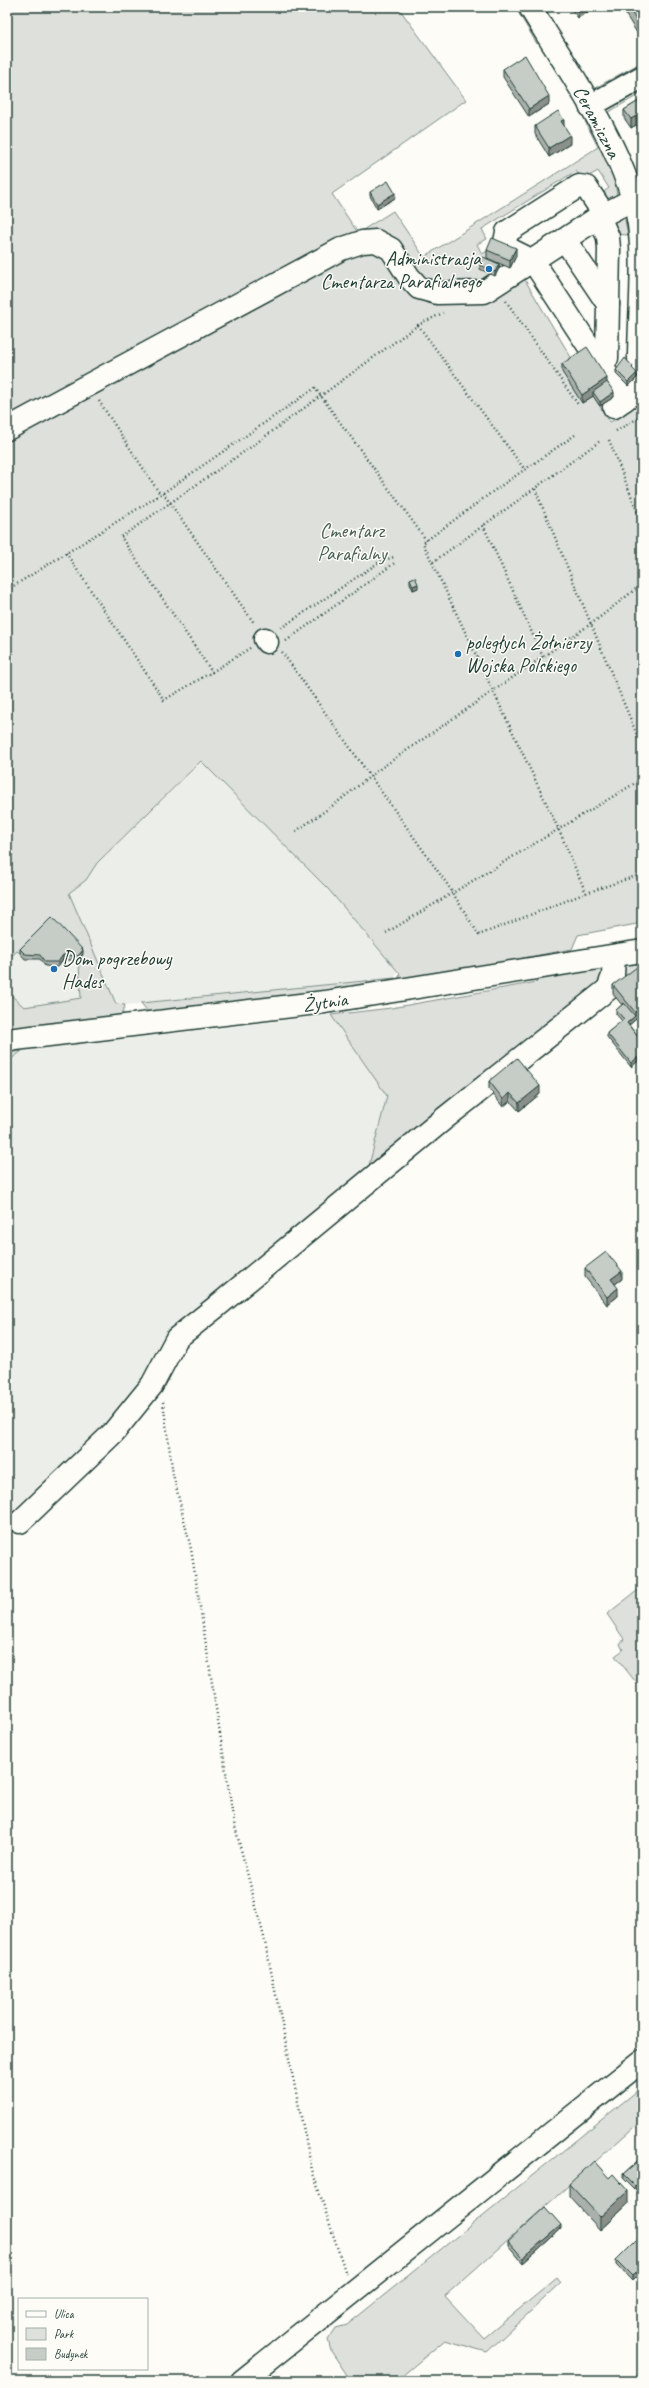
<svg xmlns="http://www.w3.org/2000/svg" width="649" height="2388" font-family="Caveat,sans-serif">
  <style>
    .built { fill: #eceee9 }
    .green { fill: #dde0db; stroke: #7e8e88 }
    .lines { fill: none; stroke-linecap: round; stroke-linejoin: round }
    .minor-casing { stroke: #1f3d34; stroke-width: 25 }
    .path { stroke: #1f3d34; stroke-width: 2.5; stroke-dasharray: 1 3; stroke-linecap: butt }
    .minor { stroke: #fdfcf7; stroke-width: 22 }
    .wall { fill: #aab0ab; stroke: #1f3d34 }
    .shaded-wall { fill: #8b908b; stroke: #1f3d34 }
    .building { fill: #c6cdc7; stroke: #1f3d34 }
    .poi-dot { fill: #1f6fb2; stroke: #fdfcf7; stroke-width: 1.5 }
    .labels { text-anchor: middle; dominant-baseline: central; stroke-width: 3; stroke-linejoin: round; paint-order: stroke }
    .street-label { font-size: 20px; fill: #1f3d34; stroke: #fdfcf7 }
    .poi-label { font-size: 20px; fill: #1f3d34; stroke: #fdfcf7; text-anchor: start }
    .park-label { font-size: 20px; fill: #455e55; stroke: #fdfcf7 }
  </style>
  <rect width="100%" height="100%" fill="#fdfcf7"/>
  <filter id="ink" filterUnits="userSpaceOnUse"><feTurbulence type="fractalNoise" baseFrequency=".025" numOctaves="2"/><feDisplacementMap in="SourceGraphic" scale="8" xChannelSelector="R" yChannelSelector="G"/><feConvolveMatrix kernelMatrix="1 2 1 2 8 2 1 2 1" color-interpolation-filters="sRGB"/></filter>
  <g filter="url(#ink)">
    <g class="built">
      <path d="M202,761L329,890L397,971L395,978L125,1005L116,1004L18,1019L7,996V942L27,924L86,880L97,863Z"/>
      <path d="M331,1015L387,1096L367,1173L149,1375L110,1421L29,1504L7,1519V1062L22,1051Z"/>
    </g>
    <g class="green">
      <path d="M7,7H398L466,100L332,194L358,233L393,211L424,257L598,147L585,121L589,118C599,143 615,169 617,196L611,204L600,195L609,188L598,171L582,180L576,171L482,229L487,239L477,244L482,254L491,249L487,260L522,275L575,364L582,403L593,396L610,422L620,417L642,396V923L578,935L572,949L398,981L400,974L329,890L201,761L97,863L86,880L69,893L116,1004L125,1005L122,1015L117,1018L7,1032V1000L12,996L24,1007L81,998L79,963L83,954L52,922L20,953L17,951L7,960Z"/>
      <path d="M515,7H521L540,41L537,44Z"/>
      <path d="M642,62L597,89L595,88Z"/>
      <path d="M642,87V93L607,113L604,110Z"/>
      <path d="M624,215L628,235L613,234V219Z"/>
      <path d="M642,958V971L613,994L623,965Z"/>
      <path d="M597,966L605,970L608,975L367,1173L387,1096L331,1015L391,1008L537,982V976Z"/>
      <path d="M395,978L391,987L148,1012L141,1003Z"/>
      <path d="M22,1051L7,1062V1053Z"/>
      <path d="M642,1587V1675L635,1681L615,1656L623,1650L620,1644L624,1639L607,1614Z"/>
      <path d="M642,2087V2120L445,2296L484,2338L557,2278L561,2283L487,2352L445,2340L396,2381H340L347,2375L331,2351L328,2340L336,2328L347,2325Z"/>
    </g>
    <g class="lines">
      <g class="minor-casing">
        <g id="minor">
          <path d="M530,7C569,72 619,139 637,214C646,254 639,316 639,359L642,365"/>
          <path d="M590,106L642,77"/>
          <path d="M604,214L586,187L579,186L507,232L505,242L509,249L533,261L624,400"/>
          <path d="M599,217L608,237L609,249L607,358L600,364"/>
          <path d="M565,240L608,304"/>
          <path d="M614,407L642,387"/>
          <path d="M7,429L341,249L362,242L376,241L391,249L409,277L419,288L437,293L484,292L599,217L632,200"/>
          <path d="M265,639L267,642"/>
          <path d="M7,1040L325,1002L642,951"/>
          <path d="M20,1522L113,1433L152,1385L177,1338L216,1307L445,1118L608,989L613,976L614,956"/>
          <path d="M242,2381L642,2061"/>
        </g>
      </g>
      <g class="path">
        <path d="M506,301L579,406"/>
        <path d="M418,325L525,470"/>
        <path d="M99,401L160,494"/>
        <path d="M616,431L642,416"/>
        <path d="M575,435L495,490L423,543L558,828L586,893"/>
        <path d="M609,440L642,523"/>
        <path d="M535,489L642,747"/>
        <path d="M163,493L254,623"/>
        <path d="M483,525L543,657"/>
        <path d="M66,553L164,700L212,672"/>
        <path d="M433,562L600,441"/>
        <path d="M7,590L163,493L315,388L427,541"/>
        <path d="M281,628L381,561L394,557"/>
        <path d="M286,641L396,562"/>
        <path d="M250,648L212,672L121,537L248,449L418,325L443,313"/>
        <path d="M282,652L447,884L479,935L586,893L642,874"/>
        <path d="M296,831L335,804L381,768L595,621L642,584"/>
        <path d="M386,933L642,779"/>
        <path d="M163,1402L173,1474L191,1549L234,1823L264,1937L312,2170L346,2274"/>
      </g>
      <use href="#minor" class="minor"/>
    </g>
    <g class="wall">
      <path d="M570,7H595L578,18Z"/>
      <path d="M621,7H642V41Z"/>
      <path d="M503,69L549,104L529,117L503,77Z"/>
      <path d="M642,99V133L636,125L631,128L624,118V110Z"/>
      <path d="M535,126L570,144L549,157L535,134Z"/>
      <path d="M370,192L395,198L377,209L370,196Z"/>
      <path d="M487,250L516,256L510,268L487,258Z"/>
      <path d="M480,265L499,268L495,276L480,269Z"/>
      <path d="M562,364L607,382L614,397L600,406L593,396L582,403L562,372Z"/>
      <path d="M616,370H633L637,378L628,386L616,374Z"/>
      <path d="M410,579L418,588L413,590L410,583Z"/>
      <path d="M20,949L83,954L78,960H63L58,967L45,966L40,959H25L20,953Z"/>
      <path d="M642,972V1014L629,1025L642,1042V1058L631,1067L607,1037V1033L622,1021L616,1014V1010L622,1005L613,994V985Z"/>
      <path d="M489,1081L540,1094L519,1111L510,1101L503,1107L489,1089Z"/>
      <path d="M585,1268L622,1279L615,1284L618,1296L607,1305L585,1277Z"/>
      <path d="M642,1868V1880L640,1878V1869Z"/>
      <path d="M642,2157V2184L635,2190L623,2178V2174Z"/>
      <path d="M569,2184L628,2204L600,2230L569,2196Z"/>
      <path d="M642,2219V2230L639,2227V2222Z"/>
      <path d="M561,2229L523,2263L508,2245V2241Z"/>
      <path d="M642,2234V2271L632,2281L616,2264V2260Z"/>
    </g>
    <g class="shaded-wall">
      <path d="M582,7H595L578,18V10Z"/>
      <path d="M549,96V104L529,117V109Z"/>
      <path d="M636,116V125L631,128V119Z"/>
      <path d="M564,120V128L561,121Z"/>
      <path d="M570,135V144L549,157V148Z"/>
      <path d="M395,193V198L377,209V204Z"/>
      <path d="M516,248V256L510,268V260Z"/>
      <path d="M499,264V268L495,276V272Z"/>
      <path d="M637,373V378L628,386V382Z"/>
      <path d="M607,378V386L593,392V396L582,403V395Z"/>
      <path d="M614,392V397L600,406V402Z"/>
      <path d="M418,584V588L413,590V586Z"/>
      <path d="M83,950V954L78,960V956Z"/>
      <path d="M63,955V960L58,967V962Z"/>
      <path d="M642,1006V1014L627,1027V1023L635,1016V1012Z"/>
      <path d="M642,1054V1058L631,1067V1063Z"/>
      <path d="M540,1086V1094L519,1111V1103Z"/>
      <path d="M510,1093V1101L503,1107V1099Z"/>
      <path d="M622,1271V1279L611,1287V1279Z"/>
      <path d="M618,1288V1296L607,1305V1297Z"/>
      <path d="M642,2180V2184L635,2190V2186Z"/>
      <path d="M628,2191V2204L600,2230V2217Z"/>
      <path d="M561,2225V2229L523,2263V2258Z"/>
      <path d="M642,2267V2271L632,2281V2276Z"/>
    </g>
    <g class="building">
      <path d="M576,7H582L578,10Z"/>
      <path d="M628,7H642V29Z"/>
      <path d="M525,55L549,96L529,109L503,69Z"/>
      <path d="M642,99V125L636,116L631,119L624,110Z"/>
      <path d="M558,111L564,120L561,121L570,135L549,148L535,126Z"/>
      <path d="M388,181L395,193L377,204L370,192Z"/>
      <path d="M492,238L516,248L510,260L487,250Z"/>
      <path d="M483,257L499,264L495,272L480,265Z"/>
      <path d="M587,347L607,378L582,395L562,364Z"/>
      <path d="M625,358L633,367L632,368L637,373L628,382L616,370Z"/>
      <path d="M607,382L614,392L600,402L593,392Z"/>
      <path d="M415,577L418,584L413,586L410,579Z"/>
      <path d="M52,917L83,950L78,956L63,955L58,962H45L40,955L25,954L20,949Z"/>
      <path d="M637,967L642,972V1006L635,1012L613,985Z"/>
      <path d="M624,1003L635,1016L627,1023L642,1042V1054L631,1063L607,1033L624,1019L616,1010Z"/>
      <path d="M517,1058L540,1086L519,1103L510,1093L503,1099L489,1081Z"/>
      <path d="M606,1252L622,1271L611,1279L618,1288L607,1297L585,1268Z"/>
      <path d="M642,1868V1872L640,1869Z"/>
      <path d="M642,2157V2180L635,2186L623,2174Z"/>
      <path d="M594,2161L609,2178L613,2174L628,2191L600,2217L569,2184Z"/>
      <path d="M545,2207L561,2225L523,2258L508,2241Z"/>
      <path d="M642,2219V2226L639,2222Z"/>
      <path d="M642,2234V2267L632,2276L616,2260Z"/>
    </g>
  </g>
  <g class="poi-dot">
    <circle cx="489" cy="269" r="4"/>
    <circle cx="458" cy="654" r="4"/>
    <circle cx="54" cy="969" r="4"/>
  </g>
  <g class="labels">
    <g class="street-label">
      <text transform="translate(597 122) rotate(62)">Ceramiczna</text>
      <text transform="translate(325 1002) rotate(-8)">Żytnia</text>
    </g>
    <g class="poi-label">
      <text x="481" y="258" text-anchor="end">Administracja<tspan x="481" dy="23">Cmentarza Parafialnego</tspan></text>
      <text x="466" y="642">poległych Żołnierzy<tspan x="466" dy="23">Wojska Polskiego</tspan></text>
      <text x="62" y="958">Dom pogrzebowy<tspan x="62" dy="23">Hades</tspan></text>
    </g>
    <g class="park-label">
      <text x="352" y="530">Cmentarz<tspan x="352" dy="23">Parafialny</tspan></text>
    </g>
  </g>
  <rect width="649" height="2388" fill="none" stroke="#fdfcf7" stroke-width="24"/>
  <rect x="12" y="12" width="625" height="2364" fill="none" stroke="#1f3d34" stroke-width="1.5" filter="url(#ink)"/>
  <rect x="18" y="2298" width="130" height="72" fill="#fdfcf7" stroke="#a4b0a9"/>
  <rect x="26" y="2311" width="20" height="6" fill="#fdfcf7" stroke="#a4b0a9"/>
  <text x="54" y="2318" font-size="12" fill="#1f3d34">Ulica</text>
  <rect x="26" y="2328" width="20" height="12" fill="#dde0db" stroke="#a4b0a9"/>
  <text x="54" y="2338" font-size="12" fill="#1f3d34">Park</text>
  <rect x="26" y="2348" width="20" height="12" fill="#c6cdc7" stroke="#a4b0a9"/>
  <text x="54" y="2358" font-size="12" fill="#1f3d34">Budynek</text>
</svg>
